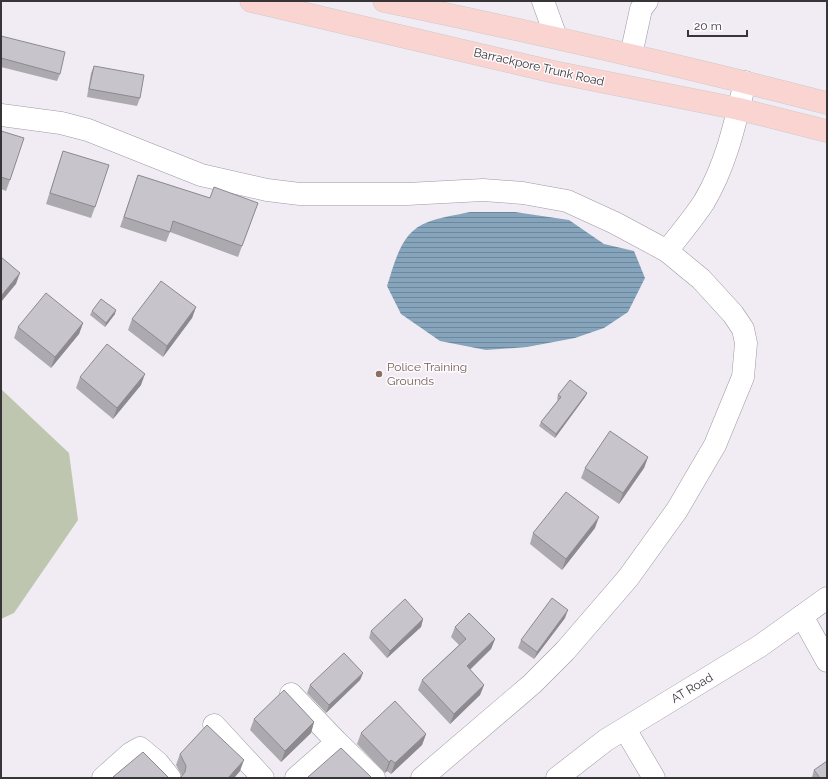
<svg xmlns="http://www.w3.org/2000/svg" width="828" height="779" font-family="Raleway,sans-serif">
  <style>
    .grass { fill: #bfc6af }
    .water { fill: url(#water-rules) }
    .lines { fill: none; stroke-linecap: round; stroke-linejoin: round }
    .minor-casing { stroke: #9e99a1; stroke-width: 23 }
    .major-casing { stroke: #cbcacb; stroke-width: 23 }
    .minor { stroke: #fff; stroke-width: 22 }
    .major { stroke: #fad4d1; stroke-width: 22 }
    .wall { fill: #aca9af }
    .shaded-wall { fill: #8c898f }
    .building { fill: #c8c4cc; stroke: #8c898f }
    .education-dot { fill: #8d6e63; stroke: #fdfbfe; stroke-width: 1.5 }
    .labels { text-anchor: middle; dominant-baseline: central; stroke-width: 3; stroke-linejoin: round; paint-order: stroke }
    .street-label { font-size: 12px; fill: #373538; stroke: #fdfbfe }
    .education-label { font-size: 12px; fill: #785e54; stroke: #fdfbfe; text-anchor: start }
  </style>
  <defs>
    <pattern id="water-rules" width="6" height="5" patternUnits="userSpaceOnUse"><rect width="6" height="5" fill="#86a5bc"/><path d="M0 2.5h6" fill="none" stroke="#6e879a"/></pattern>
  </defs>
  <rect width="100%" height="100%" fill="#f1ecf4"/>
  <path class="grass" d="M1,389L69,453L78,520L14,613L1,619Z"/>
  <path class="water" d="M470,212H515L569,220L604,244L634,251L645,278L628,312L604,328L575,338L527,347L486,350L440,341L401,314L387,286C395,262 401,231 428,222C441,217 456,215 470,212Z"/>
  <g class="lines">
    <g class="minor-casing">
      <g id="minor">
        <path d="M543,1L556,37"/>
        <path d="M631,55L641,9L647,1"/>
        <path d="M1,115L61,123L88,130L201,175L267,190L300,194H407L483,190L523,193L567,201L615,223L667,251L701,279L733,314L743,329L746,343L743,377L715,445L677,510L628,578L565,651L532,684L422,778"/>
        <path d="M667,251C679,235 693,219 704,202C726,165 735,124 745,82"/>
        <path d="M802,616L827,661"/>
        <path d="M291,694L337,742"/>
        <path d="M214,725L263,778"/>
        <path d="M625,729L654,778"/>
        <path d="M103,778L131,753L140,748L158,763L170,778"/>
        <path d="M296,778L337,742L374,778"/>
        <path d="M557,778L606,740L760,646L827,598"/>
      </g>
    </g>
    <g class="major-casing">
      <g id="major">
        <path d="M251,1L554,72L739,109L827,131"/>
        <path d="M384,1C532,32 680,65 827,103"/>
      </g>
    </g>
    <use href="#minor" class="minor"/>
    <use href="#major" class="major"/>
  </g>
  <g class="wall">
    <path d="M1,36L60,74L57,81L1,67Z"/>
    <path d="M94,66L140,98L137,106L87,97L91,73Z"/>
    <path d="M1,131L10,180L6,191L1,189Z"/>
    <path d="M63,151L95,207L91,218L46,204Z"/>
    <path d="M138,175L210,198L258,203L238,257L170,232L166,242L120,227Z"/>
    <path d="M196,307L192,318L163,357L128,330L132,319Z"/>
    <path d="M92,311L115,314L105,327L90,315Z"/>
    <path d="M83,323L79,334L51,368L14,338L18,327Z"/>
    <path d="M80,377L141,385L113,419L76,388Z"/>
    <path d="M587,393L585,397L555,438L539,426L541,422L558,400L557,399L558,395Z"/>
    <path d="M648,457L644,468L619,504L581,478L585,468Z"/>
    <path d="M595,528L562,570L530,544L533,533Z"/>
    <path d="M565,618L534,659L518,648L521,640Z"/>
    <path d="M423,619L421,627L387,658L369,638L371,631Z"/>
    <path d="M455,627L495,639L491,649L470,670L484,685L480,695L450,724L418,690L422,680L459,645L451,637Z"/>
    <path d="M363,673L360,680L326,713L307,693L310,685Z"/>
    <path d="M254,719L314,722L311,733L281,762L250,730Z"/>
    <path d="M361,733L426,734L422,745L391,774L387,771L385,773L357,744Z"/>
    <path d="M180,754L240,771L234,778H179L182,776L176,765Z"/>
    <path d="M814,770L827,778H812V777Z"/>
  </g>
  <g class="shaded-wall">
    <path d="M20,273L16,284L1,302V296Z"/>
    <path d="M196,307L192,318L163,357L167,346Z"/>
    <path d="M116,310L115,314L105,327L106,323Z"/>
    <path d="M83,323L79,334L51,368L55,357Z"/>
    <path d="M145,374L141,385L113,419L117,408Z"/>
    <path d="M587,393L585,397L555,438L556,434Z"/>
    <path d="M648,457L644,468L619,504L623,493Z"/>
    <path d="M599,517L595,528L562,570L566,559Z"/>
    <path d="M568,610L565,618L534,659L537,652Z"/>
    <path d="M423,619L421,627L387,658L390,651Z"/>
    <path d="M495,639L491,649L463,676L467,666Z"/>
    <path d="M363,673L360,680L326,713L329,705Z"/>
    <path d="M484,685L480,695L450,724L454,714Z"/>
    <path d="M314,722L311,733L281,762L285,751Z"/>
    <path d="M426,734L422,745L391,774L395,763Z"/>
    <path d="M244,760L240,771L234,778H228Z"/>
    <path d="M391,760L387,771L385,773L389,762Z"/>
  </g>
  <g class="building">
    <path d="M1,36L65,52L60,74L1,58Z"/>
    <path d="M94,66L144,75L140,98L89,89Z"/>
    <path d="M1,131L24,138L10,180L1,177Z"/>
    <path d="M63,151L109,165L95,207L50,193Z"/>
    <path d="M138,175L210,198L214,187L258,203L242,246L173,221L170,232L124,217Z"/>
    <path d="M1,257L20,273L1,296Z"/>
    <path d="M161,281L196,307L167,346L132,319Z"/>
    <path d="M46,293L83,323L55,357L18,327Z"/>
    <path d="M101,299L116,310L106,323L92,311Z"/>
    <path d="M107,344L145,374L117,408L80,377Z"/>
    <path d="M570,380L587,393L556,434L541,422L561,397L558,395Z"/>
    <path d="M610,431L648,457L623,493L585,468Z"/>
    <path d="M566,492L599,517L566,559L533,533Z"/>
    <path d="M552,598L568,610L537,652L521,640Z"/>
    <path d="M405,599L423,619L390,651L371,631Z"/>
    <path d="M469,613L495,639L467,666L484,685L454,714L422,680L466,639L455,627Z"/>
    <path d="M344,653L363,673L329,705L310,685Z"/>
    <path d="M284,690L314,722L285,751L254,719Z"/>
    <path d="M395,701L426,734L395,763L391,760L389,762L361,733Z"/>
    <path d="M207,725L244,760L228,778H179L181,777L185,772L186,766L180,754Z"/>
    <path d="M341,748L372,778H309L308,777Z"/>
    <path d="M143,752L169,778H113V777Z"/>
    <path d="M827,761V778H820L814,770Z"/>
  </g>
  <circle class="education-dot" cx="379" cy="374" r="4"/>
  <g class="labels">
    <g class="street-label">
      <text transform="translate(539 67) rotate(13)">Barrackpore Trunk Road</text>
      <text transform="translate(692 688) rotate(-31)">AT Road</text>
    </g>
    <g class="education-label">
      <text x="387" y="367">Police Training<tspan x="387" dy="14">Grounds</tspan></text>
    </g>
  </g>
  <rect width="828" height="779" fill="none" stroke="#373538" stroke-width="4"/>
  <path d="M688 30v6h59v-6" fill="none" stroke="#373538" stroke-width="2"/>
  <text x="694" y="30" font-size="12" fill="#373538" stroke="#fdfbfe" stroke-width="3" paint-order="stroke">20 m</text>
</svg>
